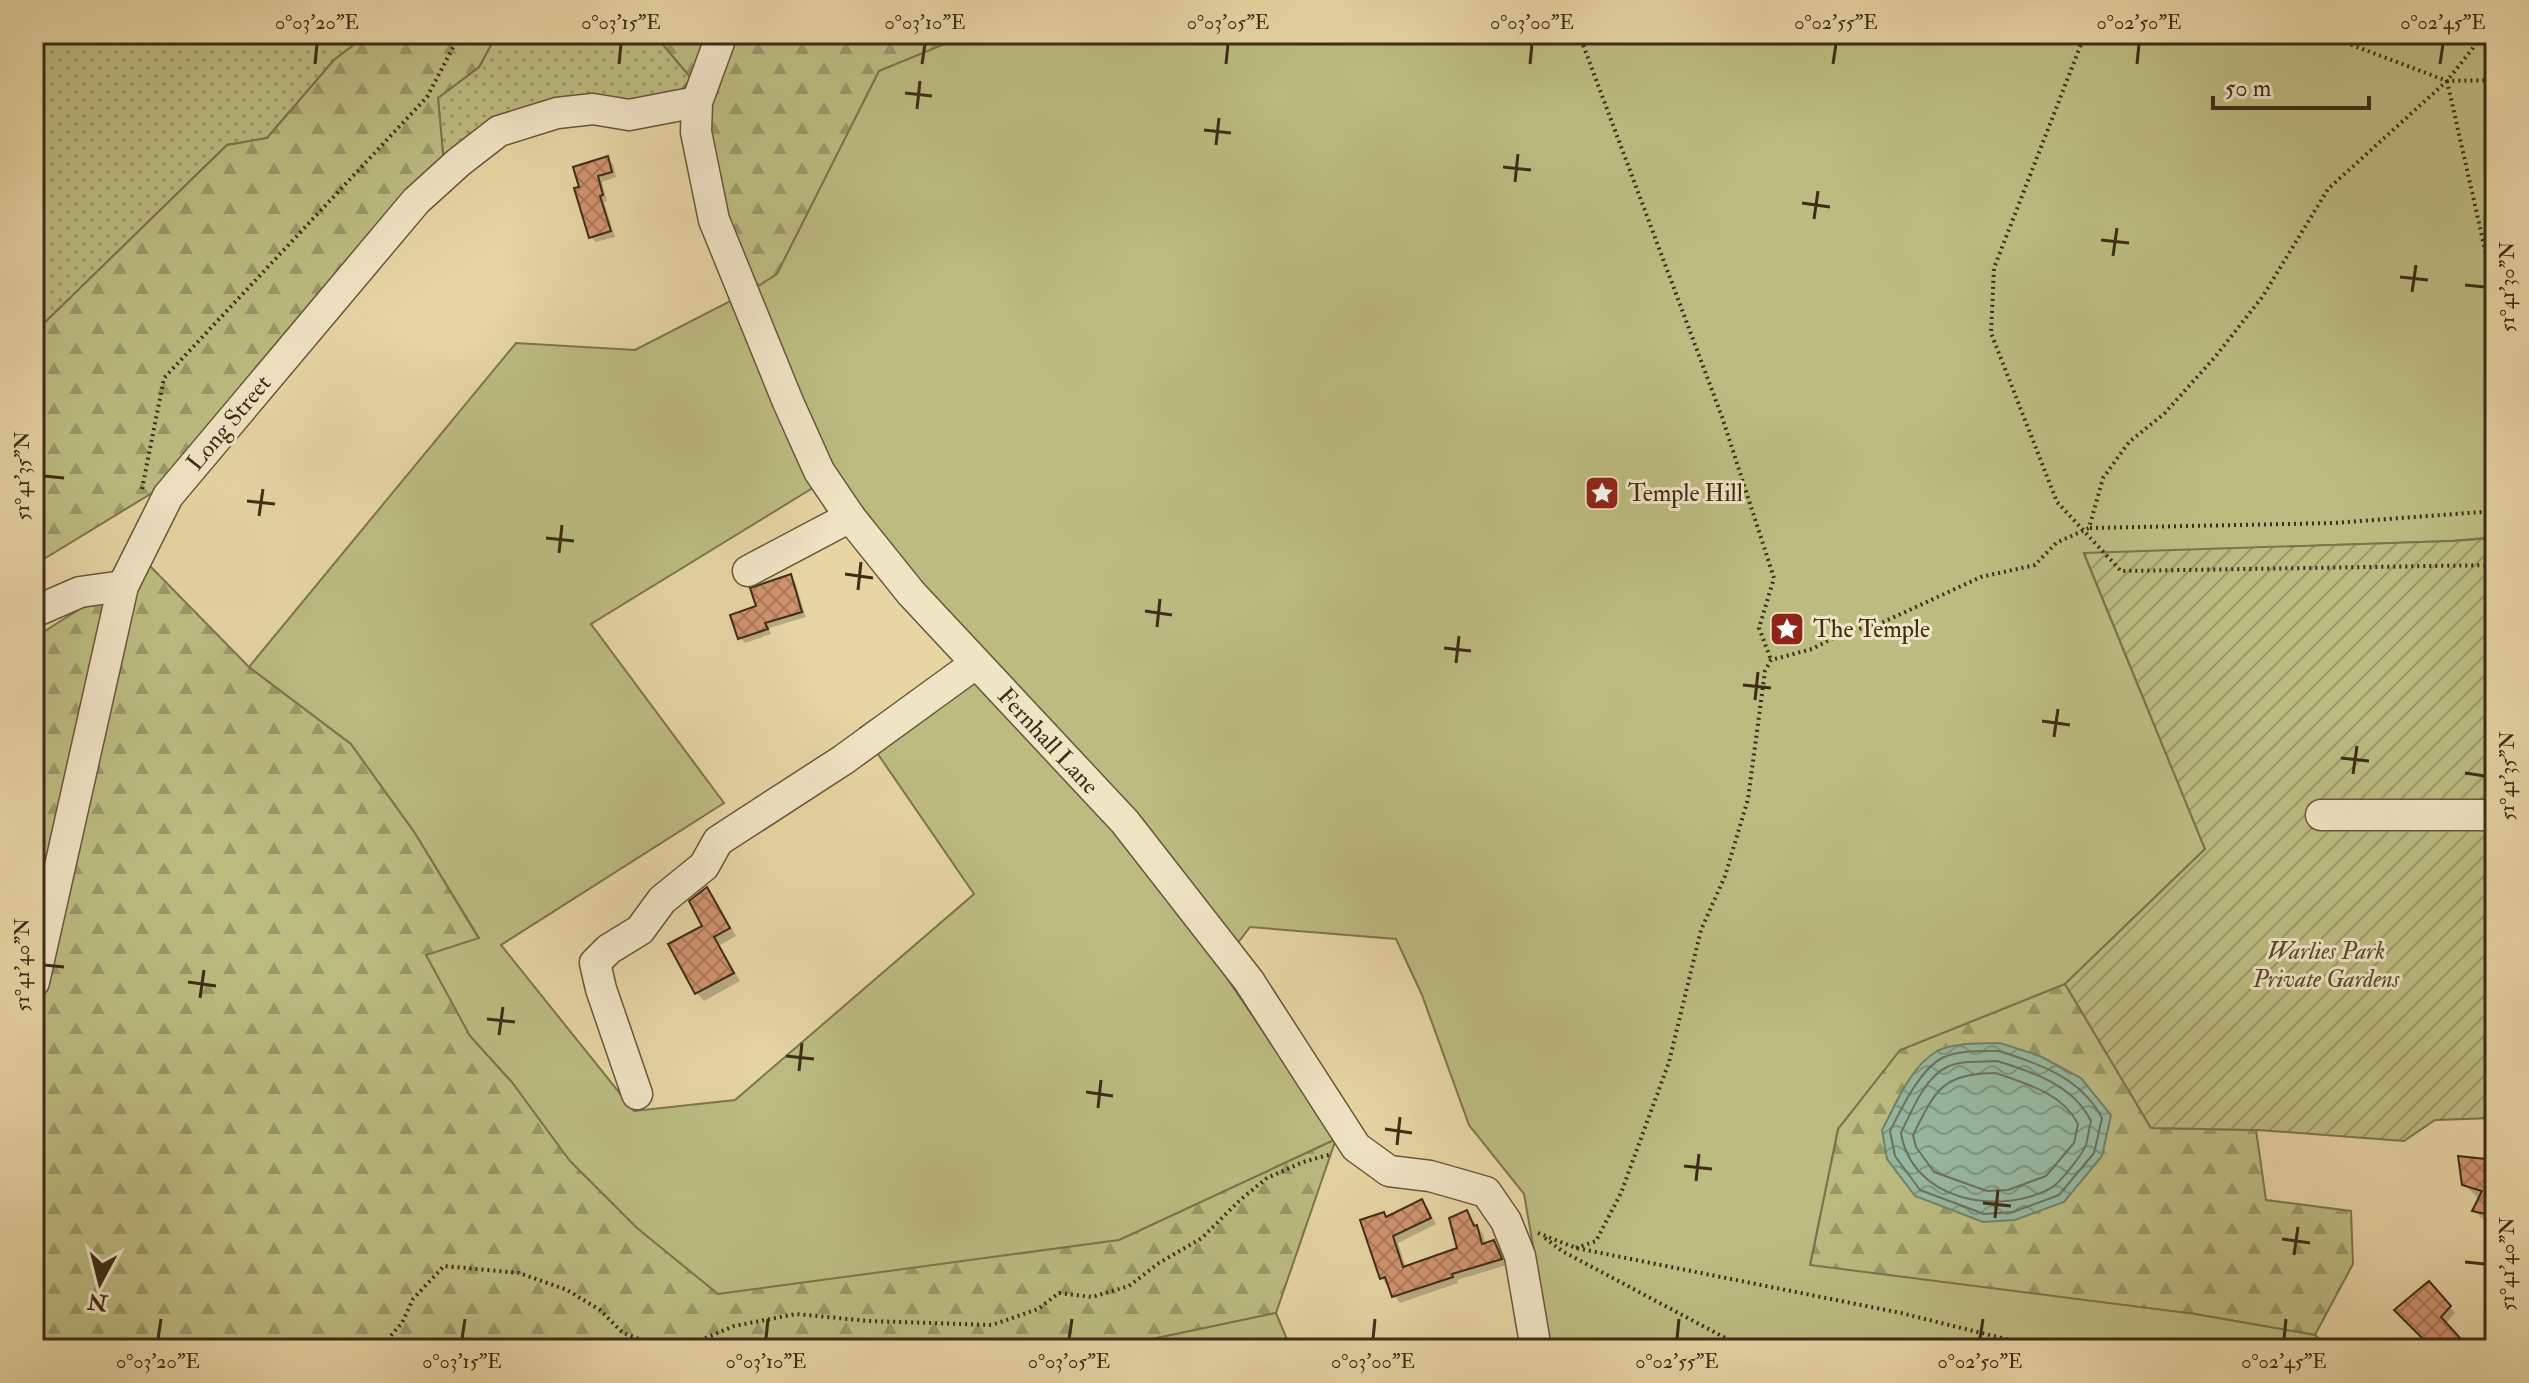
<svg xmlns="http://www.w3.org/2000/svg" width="2529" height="1383" font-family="'IM FELL Double Pica',serif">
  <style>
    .grass { fill: url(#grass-dots); stroke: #7d744c; stroke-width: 2 }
    .forest { fill: url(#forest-firs); stroke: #7d744c; stroke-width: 2 }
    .park { fill: #bcbc81; stroke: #7d744c; stroke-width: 2; fill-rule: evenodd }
    .garden { fill: url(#garden-furrows); stroke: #7d744c; stroke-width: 2 }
    .water { fill: url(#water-waves); stroke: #73816a; stroke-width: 2 }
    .shadow { fill: #0003 }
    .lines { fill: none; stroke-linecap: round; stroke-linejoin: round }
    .shore { stroke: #6a725c; stroke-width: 2 }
    .building { fill: url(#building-cross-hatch); stroke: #3e2c16; stroke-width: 2 }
    .minor-casing { stroke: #68563a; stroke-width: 33 }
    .path { stroke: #3e2c16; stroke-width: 4; stroke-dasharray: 2 4; stroke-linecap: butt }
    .minor { stroke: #efe4c4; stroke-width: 30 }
    .ticks { fill: none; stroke: #3e2c16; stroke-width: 3 }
    .labels { text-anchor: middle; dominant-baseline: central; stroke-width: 6; stroke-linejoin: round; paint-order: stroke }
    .street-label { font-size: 24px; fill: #3e2c16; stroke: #efe4c4 }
    .poi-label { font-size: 24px; fill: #3e2c16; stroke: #efe4c4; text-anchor: start }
    .park-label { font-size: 24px; font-style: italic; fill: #57492b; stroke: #efe4c4 }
    .neatline { fill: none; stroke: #3e2c16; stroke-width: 3 }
    .ticks-label { font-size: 20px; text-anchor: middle; fill: #3e2c16 }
  </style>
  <defs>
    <pattern id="grass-dots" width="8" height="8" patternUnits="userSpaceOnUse" patternTransform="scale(2)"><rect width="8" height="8" fill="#bcbc81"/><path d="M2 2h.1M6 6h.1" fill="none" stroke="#9a9969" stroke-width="1.8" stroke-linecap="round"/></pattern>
    <pattern id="forest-firs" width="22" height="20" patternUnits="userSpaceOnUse" patternTransform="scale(2)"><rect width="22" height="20" fill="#bcbc81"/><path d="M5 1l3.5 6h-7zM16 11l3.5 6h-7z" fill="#9a9969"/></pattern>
    <pattern id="garden-furrows" width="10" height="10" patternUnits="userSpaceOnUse" patternTransform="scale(2)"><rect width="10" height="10" fill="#bcbc81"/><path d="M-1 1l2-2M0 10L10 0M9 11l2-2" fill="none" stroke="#9a9969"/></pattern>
    <pattern id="water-waves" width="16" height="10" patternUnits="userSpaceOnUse" patternTransform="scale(2)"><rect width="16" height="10" fill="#97b9a2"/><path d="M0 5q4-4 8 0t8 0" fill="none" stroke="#7d9783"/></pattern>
    <pattern id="building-cross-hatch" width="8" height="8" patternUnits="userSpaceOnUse" patternTransform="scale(2)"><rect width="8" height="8" fill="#d1936e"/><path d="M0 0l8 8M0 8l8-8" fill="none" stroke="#ab7859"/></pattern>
  </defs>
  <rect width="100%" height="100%" fill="#e7d5a4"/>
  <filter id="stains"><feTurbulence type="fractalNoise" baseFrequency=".0025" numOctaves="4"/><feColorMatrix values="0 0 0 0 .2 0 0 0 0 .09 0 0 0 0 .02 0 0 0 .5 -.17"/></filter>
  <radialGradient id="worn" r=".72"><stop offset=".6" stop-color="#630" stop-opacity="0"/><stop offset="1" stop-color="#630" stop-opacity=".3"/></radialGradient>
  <g class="grass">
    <path d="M34,34H368L334,60L267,138L227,145L34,333Z"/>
    <path d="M497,34H654L691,78L672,102L590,98L444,165L438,98L479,67Z"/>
  </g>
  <g class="forest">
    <path d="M368,34H497L479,67L438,98L444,165L157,490L34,565V333L227,145L267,138L334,60Z"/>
    <path d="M654,34H1069L1063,39L965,36L879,71L777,274L752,290L721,217L691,78Z"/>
    <path d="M149,565L249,667L351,744L415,833L479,939L470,1036L511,1081L1119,1240L1336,1139L1276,1313L1105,1349H34V638Z"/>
    <path d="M2065,984L2151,1128L2256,1130L2266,1200L2351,1211L2353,1264L2315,1335L2195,1314L1810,1266L1838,1129L1900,1050Z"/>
  </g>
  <g class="park">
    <path d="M1069,34H2495V537L2452,541L2084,554L2205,849L2065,984L1900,1050L1838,1129L1810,1265L2195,1314L2315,1335L2332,1349H1551L1524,1194L1469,1125L1422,995L1396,939L1250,927L1237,944L1214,959L1336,1139L1119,1240L718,1294L637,1228L570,1161L511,1081L470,1036L426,955L479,938L415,833L351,744L249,667L516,343L635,350L752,290L777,274L879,71L959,38L1063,39ZM816,486L957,663L860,728L974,894L735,1100L634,1111L501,945L724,803L591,624Z"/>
    <path d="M1276,1313L1291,1349H1105Z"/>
  </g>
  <path class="garden" d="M2495,538V1118L2435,1120L2404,1141L2258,1130L2151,1128L2065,984L2205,849L2084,553L2452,541Z"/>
  <path class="water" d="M2000,1043L2040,1056L2081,1078L2111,1115L2102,1156L2064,1202L2015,1220L1983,1222L1915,1196L1887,1159L1882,1130C1896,1104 1910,1067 1937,1051C1954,1042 1981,1044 2000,1043Z"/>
  <g class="shadow">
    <path d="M607,159L613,164L616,177L602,182L607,201L604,202L615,237L596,242L591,237L582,188Z"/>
    <path d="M790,577L795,582L806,617L769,628L771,634L745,643L740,638L732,616L758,607Z"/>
    <path d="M707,889L714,897L736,936L720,945L740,981L704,1001L697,993L670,945L705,926Z"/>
    <path d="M2495,1162V1230L2474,1211L2480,1200L2464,1184Z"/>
    <path d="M1422,1202L1428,1208L1436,1224L1398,1243L1406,1268L1459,1250L1467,1213L1483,1234L1485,1244L1494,1242L1500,1248L1507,1265L1457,1280L1458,1283L1400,1303L1382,1278L1384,1214L1388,1218Z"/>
    <path d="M2429,1284L2455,1313L2445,1324L2468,1349H2435Z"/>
  </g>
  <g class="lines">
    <g class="shore">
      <path d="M1999,1051C2040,1064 2081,1078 2102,1118L2094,1153L2059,1195L2013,1212L1984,1214L1920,1190L1895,1156L1890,1131C1901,1110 1919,1070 1942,1058C1958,1050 1981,1051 1999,1051Z"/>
      <path d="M1997,1061C2033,1072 2073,1085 2091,1121C2089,1129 2088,1137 2086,1145C2082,1155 2060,1183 2051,1188C1997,1217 1912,1200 1901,1133C1911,1112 1925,1077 1947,1067C1962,1060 1981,1062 1997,1061Z"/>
      <path d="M1996,1073C2027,1084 2062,1093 2078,1124L2074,1143L2046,1176L2008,1190L1987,1191L1934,1172L1916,1147L1913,1135C1936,1089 1942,1074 1996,1073Z"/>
    </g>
  </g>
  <g class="building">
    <path d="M608,156L612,172L598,176L603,195L600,196L611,231L589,238L574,188L579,187L573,167Z"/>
    <path d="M791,574L802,612L765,623L768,629L738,639L730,615L756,606L750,588Z"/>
    <path d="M707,887L730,928L714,937L734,973L695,994L668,944L702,926L689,901Z"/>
    <path d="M2458,1156L2495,1160V1216L2472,1211L2482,1191L2462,1185Z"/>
    <path d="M1422,1199L1431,1218L1393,1236L1403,1267L1457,1248L1449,1218L1467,1210L1474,1226L1477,1225L1482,1244L1494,1240L1502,1259L1452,1274L1453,1277L1392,1297L1385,1277L1380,1279L1360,1220L1384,1212L1386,1217Z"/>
    <path d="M2429,1281L2451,1306L2441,1317L2470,1349H2433L2394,1310Z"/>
  </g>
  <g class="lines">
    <g class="minor-casing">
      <g id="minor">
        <path d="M722,34L697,102L696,132L714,220L788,402L819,471L850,517L911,593L1125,822L1249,981L1356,1147L1389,1171L1430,1176L1486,1192L1506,1221L1520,1256L1536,1349"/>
        <path d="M748,571L850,517"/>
        <path d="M34,612L80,592L123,586"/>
        <path d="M2321,815H2495"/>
        <path d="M34,982L123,586L168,496L416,201L459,162L499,131L557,113L593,109L629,115L697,102"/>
        <path d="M637,1094L601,989L595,963L609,949L640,930L662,900L704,866L718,841L843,760L975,664"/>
      </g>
    </g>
    <g class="path">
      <path d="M1579,34L1722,417L1774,578L1759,628L1771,660"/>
      <path d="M2085,34L1994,268L1991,333L2057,502L2121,571L2495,565"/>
      <path d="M2323,34L2447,81L2495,80"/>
      <path d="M2492,34L2495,38"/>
      <path d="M2447,81L2495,294"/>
      <path d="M142,489L164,378L427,97L460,34"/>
      <path d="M2090,528L2334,523L2495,511"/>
      <path d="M1538,1233L1576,1248L1901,1313L2046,1349"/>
      <path d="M1545,1238L1562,1251L1746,1349"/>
      <path d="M1576,1248L1596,1241L1621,1193L1669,1062L1701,930L1725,876L1748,799L1765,671L1771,660L1812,649L1843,633L1879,624L1981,577L2035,565L2056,543L2089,528L2103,478L2129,442L2164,414L2215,357L2263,296L2328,189L2447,81L2484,34"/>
      <path d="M379,1349L402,1323L413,1299L444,1266L519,1273L567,1290L600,1310L623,1333L647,1342L682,1348L734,1326L796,1314L869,1321L992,1325L1038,1309L1059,1293L1092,1297L1129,1286L1159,1263L1202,1238L1240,1200L1267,1178L1303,1162L1332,1154"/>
    </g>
    <use href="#minor" class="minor"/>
  </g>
  <path class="ticks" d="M315,64L317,44M619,64L621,44M922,64L925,44M1226,64L1228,44M1530,64L1532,44M1833,64L1836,44M2137,64L2139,44M2440,64L2443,44M905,93L932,96M917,109L920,81M1204,130L1231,133M1216,145L1219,118M1503,167L1531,170M1515,182L1518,154M1802,203L1830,207M1814,219L1818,191M2101,240L2129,243M2113,256L2117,228M2400,277L2428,280M2465,285L2485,287M2412,292L2416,265M44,476L64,478M247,501L275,504M259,516L263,489M546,538L574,541M559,553L562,525M845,574L873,578M858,590L861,562M1145,611L1172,615M1157,627L1160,599M1444,648L1471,651M1456,663L1459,636M1743,685L1771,688M1755,700L1758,672M2042,721L2070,725M2054,737L2058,709M2341,758L2369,761M2465,773L2485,776M2353,774L2357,746M44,965L64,967M188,982L216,986M200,998L204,970M487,1019L515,1022M499,1035L503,1007M786,1056L814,1059M799,1071L802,1043M1086,1092L1113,1096M1098,1108L1101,1080M1385,1129L1412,1133M1397,1145L1400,1117M1684,1166L1712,1169M1696,1181L1699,1154M1983,1203L2011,1206M1995,1218L1998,1190M2282,1239L2310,1243M2294,1255L2298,1227M2465,1262L2485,1264M158,1339L161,1319M462,1339L465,1319M766,1339L768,1319M1069,1339L1072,1319M1373,1339L1375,1319M1677,1339L1679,1319M1980,1339L1983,1319M2284,1339L2286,1319"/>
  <defs>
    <g id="sight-square" transform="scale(1.8)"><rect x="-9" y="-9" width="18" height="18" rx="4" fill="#8f2418" stroke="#efe4c4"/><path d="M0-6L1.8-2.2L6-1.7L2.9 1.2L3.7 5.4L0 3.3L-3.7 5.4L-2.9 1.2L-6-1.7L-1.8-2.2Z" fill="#fff"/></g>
  </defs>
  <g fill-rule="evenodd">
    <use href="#sight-square" x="1602" y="493"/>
    <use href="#sight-square" x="1787" y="629"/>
  </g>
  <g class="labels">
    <g class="street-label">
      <text transform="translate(229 423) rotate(-50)">Long Street</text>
      <text transform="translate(1048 741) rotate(47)">Fernhall Lane</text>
    </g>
    <g class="poi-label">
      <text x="1628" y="493">Temple Hill</text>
      <text x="1813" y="629">The Temple</text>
    </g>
    <g class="park-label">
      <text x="2326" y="951">Warlies Park<tspan x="2326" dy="28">Private Gardens</tspan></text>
    </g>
  </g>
  <rect width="2529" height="1383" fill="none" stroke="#e7d5a4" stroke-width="88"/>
  <g transform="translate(100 1283) rotate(187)" stroke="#efe4c4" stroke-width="6" paint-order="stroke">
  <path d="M0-6L14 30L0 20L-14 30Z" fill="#3e2c16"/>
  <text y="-12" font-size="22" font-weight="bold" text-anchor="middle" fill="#3e2c16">N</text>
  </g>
  <path d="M2213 96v12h156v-12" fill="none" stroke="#3e2c16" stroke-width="4"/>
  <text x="2225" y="96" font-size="24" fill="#3e2c16" stroke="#efe4c4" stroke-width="6" paint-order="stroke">50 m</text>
  <rect x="44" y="44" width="2441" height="1295" class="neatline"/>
  <g class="ticks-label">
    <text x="317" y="29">0°03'20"E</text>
    <text x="621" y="29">0°03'15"E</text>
    <text x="925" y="29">0°03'10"E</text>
    <text x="1228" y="29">0°03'05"E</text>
    <text x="1532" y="29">0°03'00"E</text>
    <text x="1836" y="29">0°02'55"E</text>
    <text x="2139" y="29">0°02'50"E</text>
    <text x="2443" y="29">0°02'45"E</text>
    <text transform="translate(2507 287) rotate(-90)" y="7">51°41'30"N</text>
    <text transform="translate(22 476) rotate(-90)" y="7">51°41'35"N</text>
    <text transform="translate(2507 776) rotate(-90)" y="7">51°41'35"N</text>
    <text transform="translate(22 965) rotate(-90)" y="7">51°41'40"N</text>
    <text transform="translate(2507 1264) rotate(-90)" y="7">51°41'40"N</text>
    <text x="158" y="1368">0°03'20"E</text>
    <text x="462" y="1368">0°03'15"E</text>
    <text x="766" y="1368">0°03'10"E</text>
    <text x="1069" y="1368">0°03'05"E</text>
    <text x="1373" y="1368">0°03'00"E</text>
    <text x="1677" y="1368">0°02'55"E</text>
    <text x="1980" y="1368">0°02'50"E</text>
    <text x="2284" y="1368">0°02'45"E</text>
  </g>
  <rect width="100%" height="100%" filter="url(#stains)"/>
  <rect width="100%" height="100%" fill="url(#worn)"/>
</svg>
